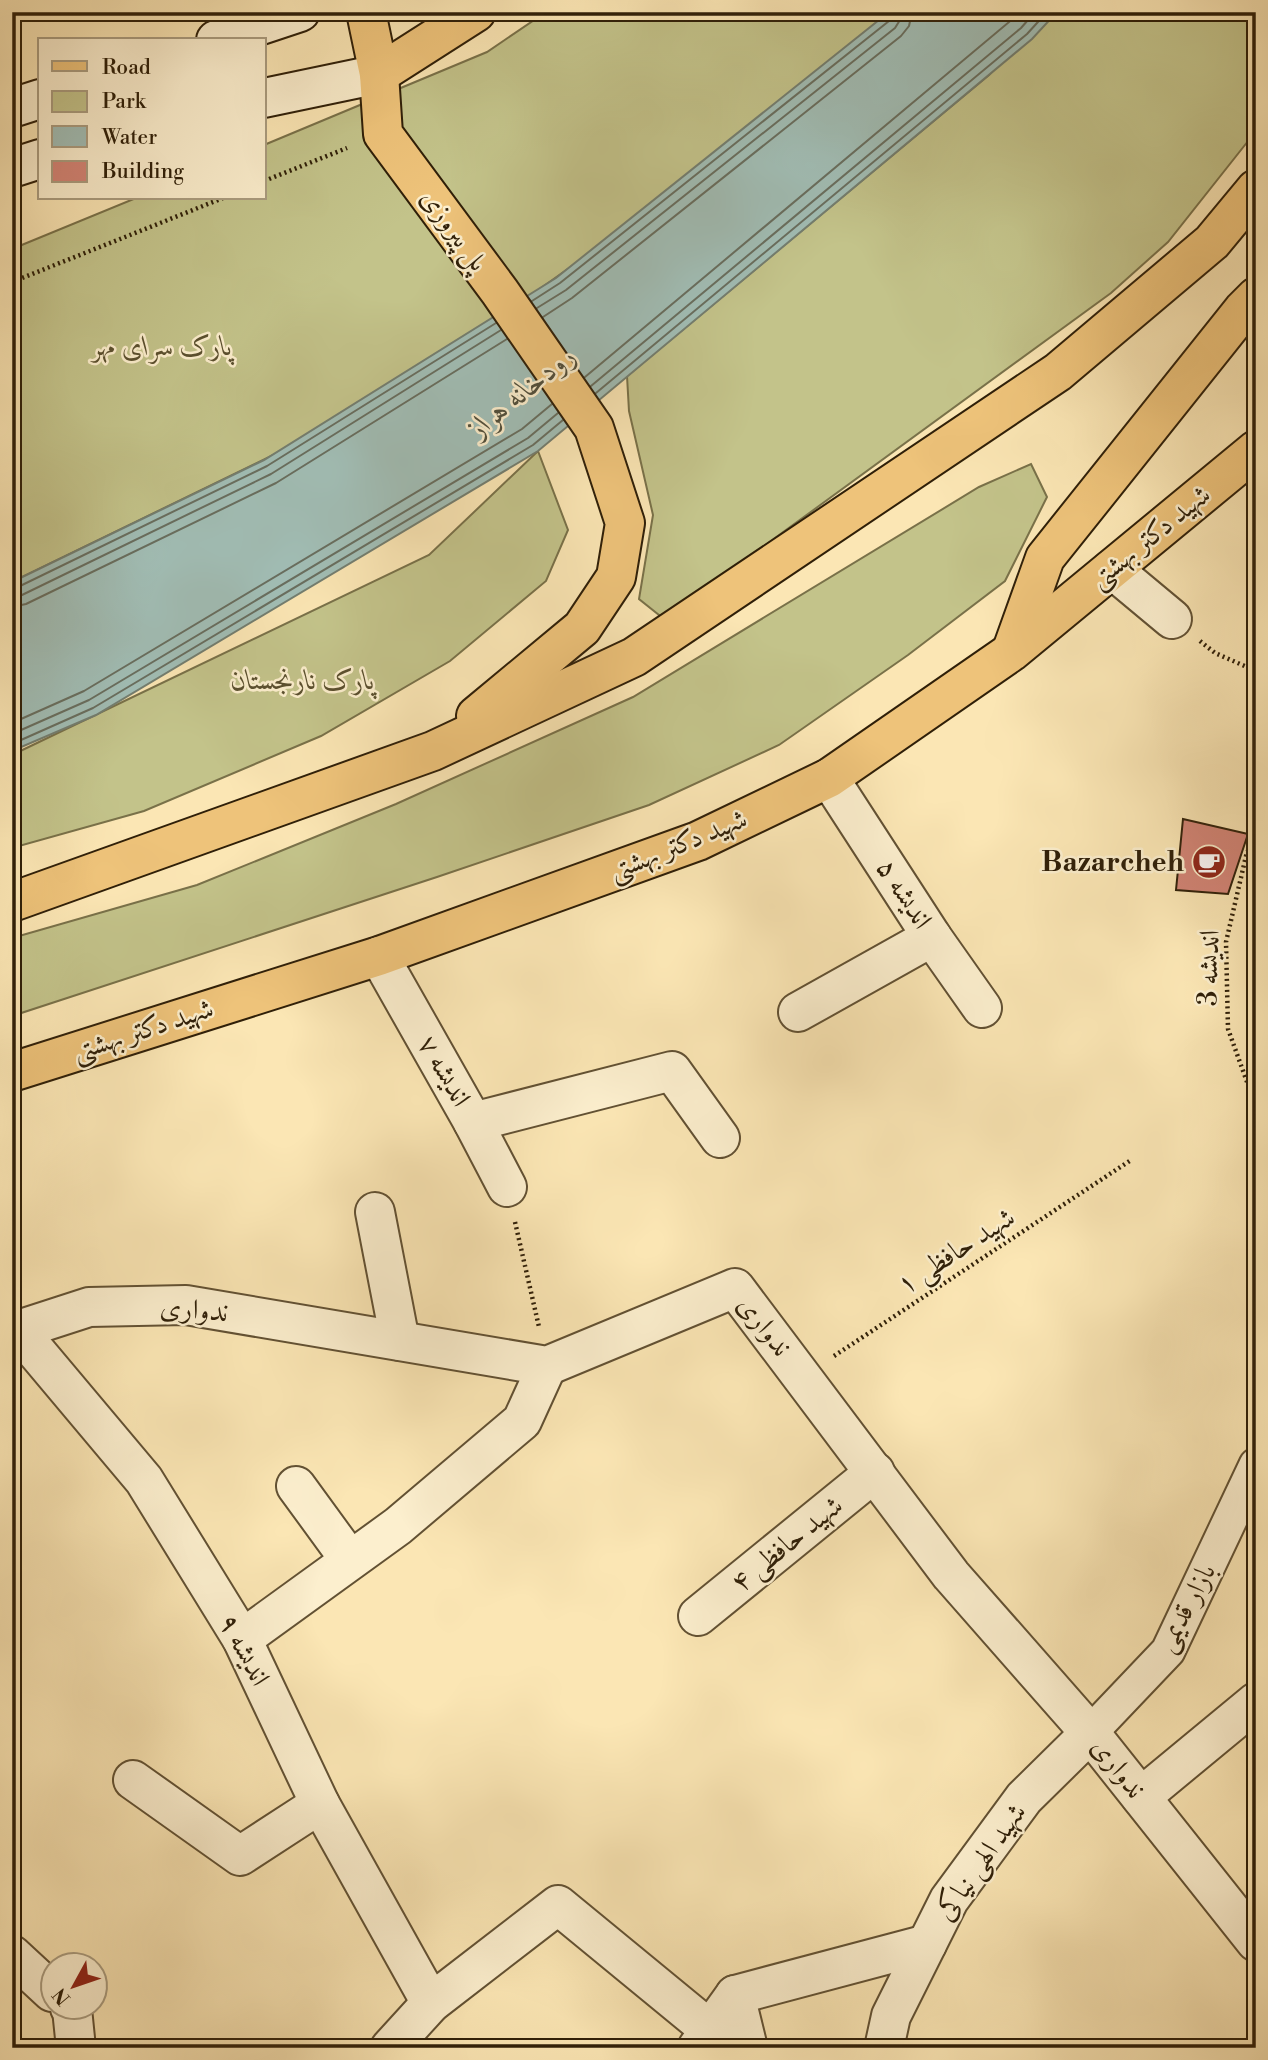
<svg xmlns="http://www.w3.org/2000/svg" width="1268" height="2060" font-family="'Libre Bodoni',Amiri,serif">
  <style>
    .green { fill: #c3c38a; stroke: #797149; stroke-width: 2 }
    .water { fill: #a1beb6; stroke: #737e70; stroke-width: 2 }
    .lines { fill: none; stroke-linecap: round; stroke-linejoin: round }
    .shore { stroke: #686e5f; stroke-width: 2 }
    .building { fill: #d38476; stroke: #2f1f08; stroke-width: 2 }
    .pedestrian-casing { stroke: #625133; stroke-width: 37 }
    .minor-casing { stroke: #625133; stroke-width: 42 }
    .secondary-casing { stroke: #2f1f08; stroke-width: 42 }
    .primary-casing { stroke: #2f1f08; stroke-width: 42 }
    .path { stroke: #2f1f08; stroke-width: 4.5; stroke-dasharray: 2 3.5; stroke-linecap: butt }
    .pedestrian { stroke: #fcefce; stroke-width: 33 }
    .minor { stroke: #fcefce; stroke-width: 38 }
    .secondary { stroke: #fcefce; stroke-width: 38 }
    .primary { stroke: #eec37a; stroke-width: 38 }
    .labels { text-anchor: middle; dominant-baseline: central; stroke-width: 5; stroke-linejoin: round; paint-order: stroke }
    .street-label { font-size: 28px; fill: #2f1f08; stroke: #fcefce }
    .park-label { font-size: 28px; font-style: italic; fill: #5b502f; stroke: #fcefce }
    .poi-label { font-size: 28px; font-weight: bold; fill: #2f1f08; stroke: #fcefce; text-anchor: end }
    .water-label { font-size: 30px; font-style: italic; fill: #514f3c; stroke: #fcefce }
  </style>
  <rect width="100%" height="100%" fill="#fbe6b4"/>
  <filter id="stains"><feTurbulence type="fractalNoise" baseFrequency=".00286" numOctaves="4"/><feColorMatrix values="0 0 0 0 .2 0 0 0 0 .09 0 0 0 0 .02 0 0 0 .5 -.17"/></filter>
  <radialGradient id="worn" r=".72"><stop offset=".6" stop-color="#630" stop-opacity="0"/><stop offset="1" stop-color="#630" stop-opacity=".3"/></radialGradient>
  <g class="green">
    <path d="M546,12H890L603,244L376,405L12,582V249L136,198H264V145L487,52Z"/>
    <path d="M1049,12H1256V131L1168,242L1111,293L664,619L639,599L653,515L629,411L627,376L989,75Z"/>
    <path d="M538,451L568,530L546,581L450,661L321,736L144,811L12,848V755L429,555Z"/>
    <path d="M1031,464L1047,497L1005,581L908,655L779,745L649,805L437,877L12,1016V938L197,885L396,804L633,697L979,487Z"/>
  </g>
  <path class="water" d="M889,12H1057L1032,39L538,451L96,715L12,751V582L264,460L556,278Z"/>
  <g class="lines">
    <g class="shore">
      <path d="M532,301L560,283L889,21L893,12"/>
      <path d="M537,308L566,290L895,28L900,20L901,12"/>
      <path d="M543,317L572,298L901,36L909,26L912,12"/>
      <path d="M585,377L1021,12"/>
      <path d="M591,386L1021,28L1035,12"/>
      <path d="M596,393L1027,34L1047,12"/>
      <path d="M12,588L18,587L267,466L496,323"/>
      <path d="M12,597L22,595L271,474L501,330"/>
      <path d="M12,607L26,604L276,483L507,339"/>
      <path d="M12,723L84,691L522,429L552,404"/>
      <path d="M12,734L89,700L528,438L558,413"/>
      <path d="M12,744L93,708L533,445L563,420"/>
    </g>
  </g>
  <path class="building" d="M1183,819L1248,834L1228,894L1176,890Z"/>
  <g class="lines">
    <g class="pedestrian-casing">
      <path id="pedestrian" d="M1090,1733L1168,1651L1256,1465"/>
    </g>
    <g class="minor-casing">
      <g id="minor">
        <path d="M1112,569L1172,619"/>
        <path d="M829,778L932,937L982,1008"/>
        <path d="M379,956L473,1122L507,1187"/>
        <path d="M798,1012L932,937"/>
        <path d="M473,1122L672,1071L720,1138"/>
        <path d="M375,1212L400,1341"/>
        <path d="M18,1330L89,1307L186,1305L547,1366L735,1288L951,1575L1090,1733L1256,1942"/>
        <path d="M12,1331L18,1330L144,1480L242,1639L320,1804L431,2003"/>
        <path d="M296,1486L350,1560"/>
        <path d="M698,1616L875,1472"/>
        <path d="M242,1639L398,1526L522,1421L547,1366"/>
        <path d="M133,1780L240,1856L320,1804"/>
        <path d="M1141,1797L1256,1702"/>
        <path d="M12,1955L52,1992"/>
        <path d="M735,1995L748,2048"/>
        <path d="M70,2008L72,2009L76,2048"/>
        <path d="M390,2048L431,2003L558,1905L710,2030"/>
        <path d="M697,2048L735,1995L927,1944"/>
        <path d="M884,2048L891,2016L949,1900L1024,1798L1090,1733"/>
      </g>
    </g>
    <g class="secondary-casing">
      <g id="secondary">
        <path d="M216,40L300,12"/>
        <path d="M264,98L379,74"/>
        <path d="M12,108L40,99"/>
        <path d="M12,168L40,159"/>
      </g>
    </g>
    <g class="primary-casing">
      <g id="primary">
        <path d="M366,12L379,74L383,134L500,292L594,428L625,523L616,577L582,628L476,716"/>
        <path d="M379,74L476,12"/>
        <path d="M1012,650L1045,558L1243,310L1256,297"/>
        <path d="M12,902L433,751L634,657L1058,372L1212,242L1256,189"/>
        <path d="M12,1072L379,956L698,841L829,778L1011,652L1256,450"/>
      </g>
    </g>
    <g class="path">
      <path d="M264,181L347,148"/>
      <path d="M12,282L223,198"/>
      <path d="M1200,641L1215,653L1256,671"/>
      <path d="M1256,829L1246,856L1226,942L1228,1029L1256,1107"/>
      <path d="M515,1222L539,1327"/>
      <path d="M834,1356L1131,1160"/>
    </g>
    <use href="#pedestrian" class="pedestrian"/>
    <use href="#minor" class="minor"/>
    <use href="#secondary" class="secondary"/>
    <use href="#primary" class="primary"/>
  </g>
  <defs>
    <g id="cafe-disc" transform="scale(1.75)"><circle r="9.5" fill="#8f2418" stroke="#fcefce"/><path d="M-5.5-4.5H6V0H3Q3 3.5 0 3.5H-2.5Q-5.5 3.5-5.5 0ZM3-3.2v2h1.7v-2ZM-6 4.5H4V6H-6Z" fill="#fff"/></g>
  </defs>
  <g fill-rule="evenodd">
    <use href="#cafe-disc" x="1209" y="862"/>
  </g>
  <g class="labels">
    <g class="street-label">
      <text transform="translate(454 230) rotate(54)">پل پیروزی</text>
      <text transform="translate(1150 537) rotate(-39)">شهید دکتر بهشتی</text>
      <text transform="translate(678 845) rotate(-22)">شهید دکتر بهشتی</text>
      <text transform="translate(904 894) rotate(57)">اندیشه ۵</text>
      <text transform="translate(1209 968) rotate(-88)">اندیشه 3</text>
      <text transform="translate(143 1030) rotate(-18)">شهید دکتر بهشتی</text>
      <text transform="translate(444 1071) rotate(60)">اندیشه ۷</text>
      <text transform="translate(956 1251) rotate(-33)">شهید حافظی ۱</text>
      <text transform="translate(194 1310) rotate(5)">ندواری</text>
      <text transform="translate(764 1326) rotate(52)">ندواری</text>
      <text transform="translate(787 1544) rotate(-39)">شهید حافظی ۴</text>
      <text transform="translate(1186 1608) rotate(-62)">بازار قدیمی</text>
      <text transform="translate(244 1650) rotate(62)">اندیشه ۹</text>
      <text transform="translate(1118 1768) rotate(52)">ندواری</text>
      <text transform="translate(981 1862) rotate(-55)">شهید الهی نیاکی</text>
    </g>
    <g class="park-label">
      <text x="162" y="346">پارک سرای مهر</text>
      <text x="303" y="680">پارک نارنجستان</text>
    </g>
    <g class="poi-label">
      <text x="1184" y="862">Bazarcheh</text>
    </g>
    <g class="water-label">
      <text transform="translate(522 392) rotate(-39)">رودخانه هراز</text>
    </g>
  </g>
  <rect width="1268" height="2060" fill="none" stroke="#fbe6b4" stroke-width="42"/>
  <rect x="14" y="14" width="1240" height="2032" fill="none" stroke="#2f1f08" stroke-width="3.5"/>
  <rect x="21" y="21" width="1226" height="2018" fill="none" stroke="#2f1f08" stroke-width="2"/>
  <rect x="38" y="38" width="228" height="161" fill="#fcefce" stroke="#aa9c7f" stroke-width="2"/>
  <rect x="52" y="61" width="35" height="10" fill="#eec37a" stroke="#aa9c7f" stroke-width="2"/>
  <text x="102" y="74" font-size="21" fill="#2f1f08">Road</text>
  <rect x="52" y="91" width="35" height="21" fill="#c3c38a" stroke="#aa9c7f" stroke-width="2"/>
  <text x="102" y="108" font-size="21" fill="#2f1f08">Park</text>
  <rect x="52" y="126" width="35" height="21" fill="#a1beb6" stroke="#aa9c7f" stroke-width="2"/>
  <text x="102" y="144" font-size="21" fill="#2f1f08">Water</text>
  <rect x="52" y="161" width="35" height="21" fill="#d38476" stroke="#aa9c7f" stroke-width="2"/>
  <text x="102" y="178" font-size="21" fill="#2f1f08">Building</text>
  <g transform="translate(74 1986) rotate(230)"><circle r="33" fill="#fcefce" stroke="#aa9c7f" stroke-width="2"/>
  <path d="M0-5L12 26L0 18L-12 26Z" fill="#8f2418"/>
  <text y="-10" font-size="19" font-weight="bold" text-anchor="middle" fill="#2f1f08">N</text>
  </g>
  <rect width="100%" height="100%" filter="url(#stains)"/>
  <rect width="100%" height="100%" fill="url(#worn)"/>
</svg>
